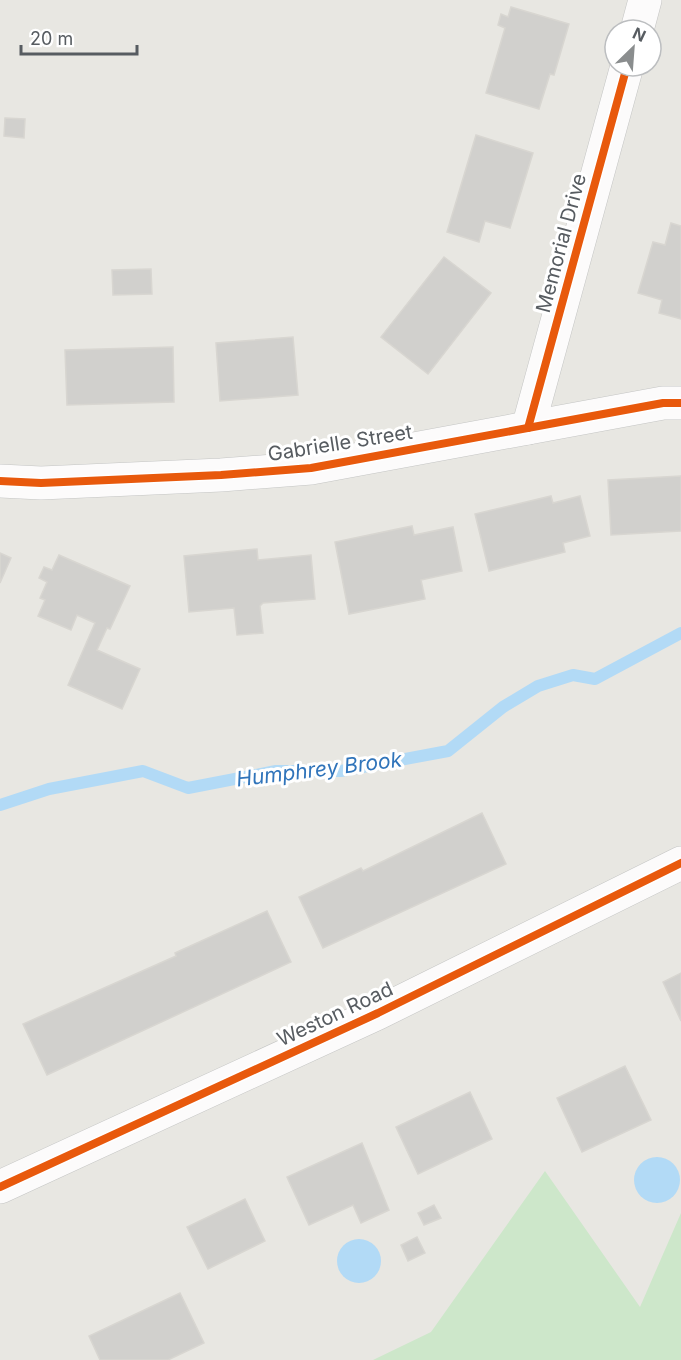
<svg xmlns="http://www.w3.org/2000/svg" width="681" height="1360" font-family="Inter,sans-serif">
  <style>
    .green { fill: #cde7ca }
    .water { fill: #b2daf6 }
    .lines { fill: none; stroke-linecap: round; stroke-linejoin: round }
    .stream { stroke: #b2daf6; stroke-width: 12 }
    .building { fill: #d1d0cd; stroke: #d8d6d1; stroke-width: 1.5 }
    .minor-casing { stroke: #c4c5c4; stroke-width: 34 }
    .tertiary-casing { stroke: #c4c5c4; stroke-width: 34 }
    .minor { stroke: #fcfbfb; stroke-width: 33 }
    .tertiary { stroke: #fcfbfb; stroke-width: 33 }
    .cycleway-casing { stroke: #fff; stroke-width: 11 }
    .cycleway { stroke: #e8590c; stroke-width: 8 }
    .labels { text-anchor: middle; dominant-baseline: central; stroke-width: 6; stroke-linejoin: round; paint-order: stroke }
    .street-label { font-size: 20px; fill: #575c61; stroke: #fff }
    .water-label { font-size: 21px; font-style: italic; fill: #3074ba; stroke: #fff }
  </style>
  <rect width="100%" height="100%" fill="#e8e7e2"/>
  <path class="green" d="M545,1171L640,1307L681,1213V1360H373L431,1332Z"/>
  <g class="water">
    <circle cx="657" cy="1180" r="23"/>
    <circle cx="359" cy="1261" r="22"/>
  </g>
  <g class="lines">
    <path class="stream" d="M0,805L49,789L143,771L188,788L276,771H341L448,751L503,707L538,686L573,675L595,679L681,633"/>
  </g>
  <g class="building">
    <path d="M511,7L569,24L554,75L550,74L539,109L486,93L505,28L498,25L501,14L508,17Z"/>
    <path d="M5,118L25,119L24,138L4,136Z"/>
    <path d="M476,135L533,153L510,228L485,221L479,242L447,232Z"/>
    <path d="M671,223L681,226V319L659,313L662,300L638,293L653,242L665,245Z"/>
    <path d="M444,257L491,293L428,374L381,337Z"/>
    <path d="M151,269L152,294L113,295L112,270Z"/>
    <path d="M293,337L298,395L220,401L216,343Z"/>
    <path d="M173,347L174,402L67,405L65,350Z"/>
    <path d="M681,476V531L611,535L608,480Z"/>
    <path d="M551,496L553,503L580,496L590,536L563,543L565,552L489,571L475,514Z"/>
    <path d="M412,526L414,535L453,527L462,571L421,580L425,599L349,614L335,542Z"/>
    <path d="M257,549L258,560L311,555L315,599L263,603L260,606L263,633L237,635L234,608L189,612L184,556Z"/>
    <path d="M0,553L11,558L0,583Z"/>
    <path d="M59,555L130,586L110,629L107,628L97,650L140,669L122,709L68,685L95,623L77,615L71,630L38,616L45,600L40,598L47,582L39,578L44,567L52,570Z"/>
    <path d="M482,813L506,864L323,948L299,897L361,868L363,871Z"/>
    <path d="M267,911L291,962L47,1075L23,1024L176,956L175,953Z"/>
    <path d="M681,973V1021L663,982Z"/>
    <path d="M625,1066L651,1120L582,1152L557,1098Z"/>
    <path d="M470,1092L492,1139L418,1174L396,1127Z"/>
    <path d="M362,1143L389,1210L361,1223L353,1205L309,1225L287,1177Z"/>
    <path d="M245,1199L265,1241L208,1269L187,1227Z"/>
    <path d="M434,1205L441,1218L424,1225L418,1213Z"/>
    <path d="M417,1237L425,1253L408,1261L401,1245Z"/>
    <path d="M180,1293L204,1343L168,1360H100L89,1336Z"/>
  </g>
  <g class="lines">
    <g class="minor-casing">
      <g id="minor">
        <path d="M637,30L645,0"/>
        <path d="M528,428L627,66"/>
        <path d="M0,481L41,483L221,475L311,468L663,403H681"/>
      </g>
    </g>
    <g class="tertiary-casing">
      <path id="tertiary" d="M0,1187L378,1013L681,863"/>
    </g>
    <use href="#minor" class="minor"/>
    <use href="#tertiary" class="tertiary"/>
    <g class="cycleway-casing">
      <g id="cycleway">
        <path d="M528,428L627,66"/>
        <path d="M0,481L41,483L221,475L311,468L663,403H681"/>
        <path d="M0,1187L378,1013L681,863"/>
      </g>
    </g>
    <use href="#cycleway" class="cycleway"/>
  </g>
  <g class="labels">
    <g class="street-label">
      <text transform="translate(561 243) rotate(-75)">Memorial Drive</text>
      <text transform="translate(340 443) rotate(-9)">Gabrielle Street</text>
      <text transform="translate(335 1014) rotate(-25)">Weston Road</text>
    </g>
    <g class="water-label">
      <text transform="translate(319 769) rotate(-7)">Humphrey Brook</text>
    </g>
  </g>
  <g transform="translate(633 48) rotate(25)"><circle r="28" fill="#ffffff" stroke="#bcbec0" stroke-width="1.5"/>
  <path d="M0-4.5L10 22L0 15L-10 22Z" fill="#8a8d8e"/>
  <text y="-9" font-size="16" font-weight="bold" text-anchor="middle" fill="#575c61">N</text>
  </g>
  <path d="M21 45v9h116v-9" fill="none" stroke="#575c61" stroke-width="3"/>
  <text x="30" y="45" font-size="18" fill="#575c61" stroke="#ffffff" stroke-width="4.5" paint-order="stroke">20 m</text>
</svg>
